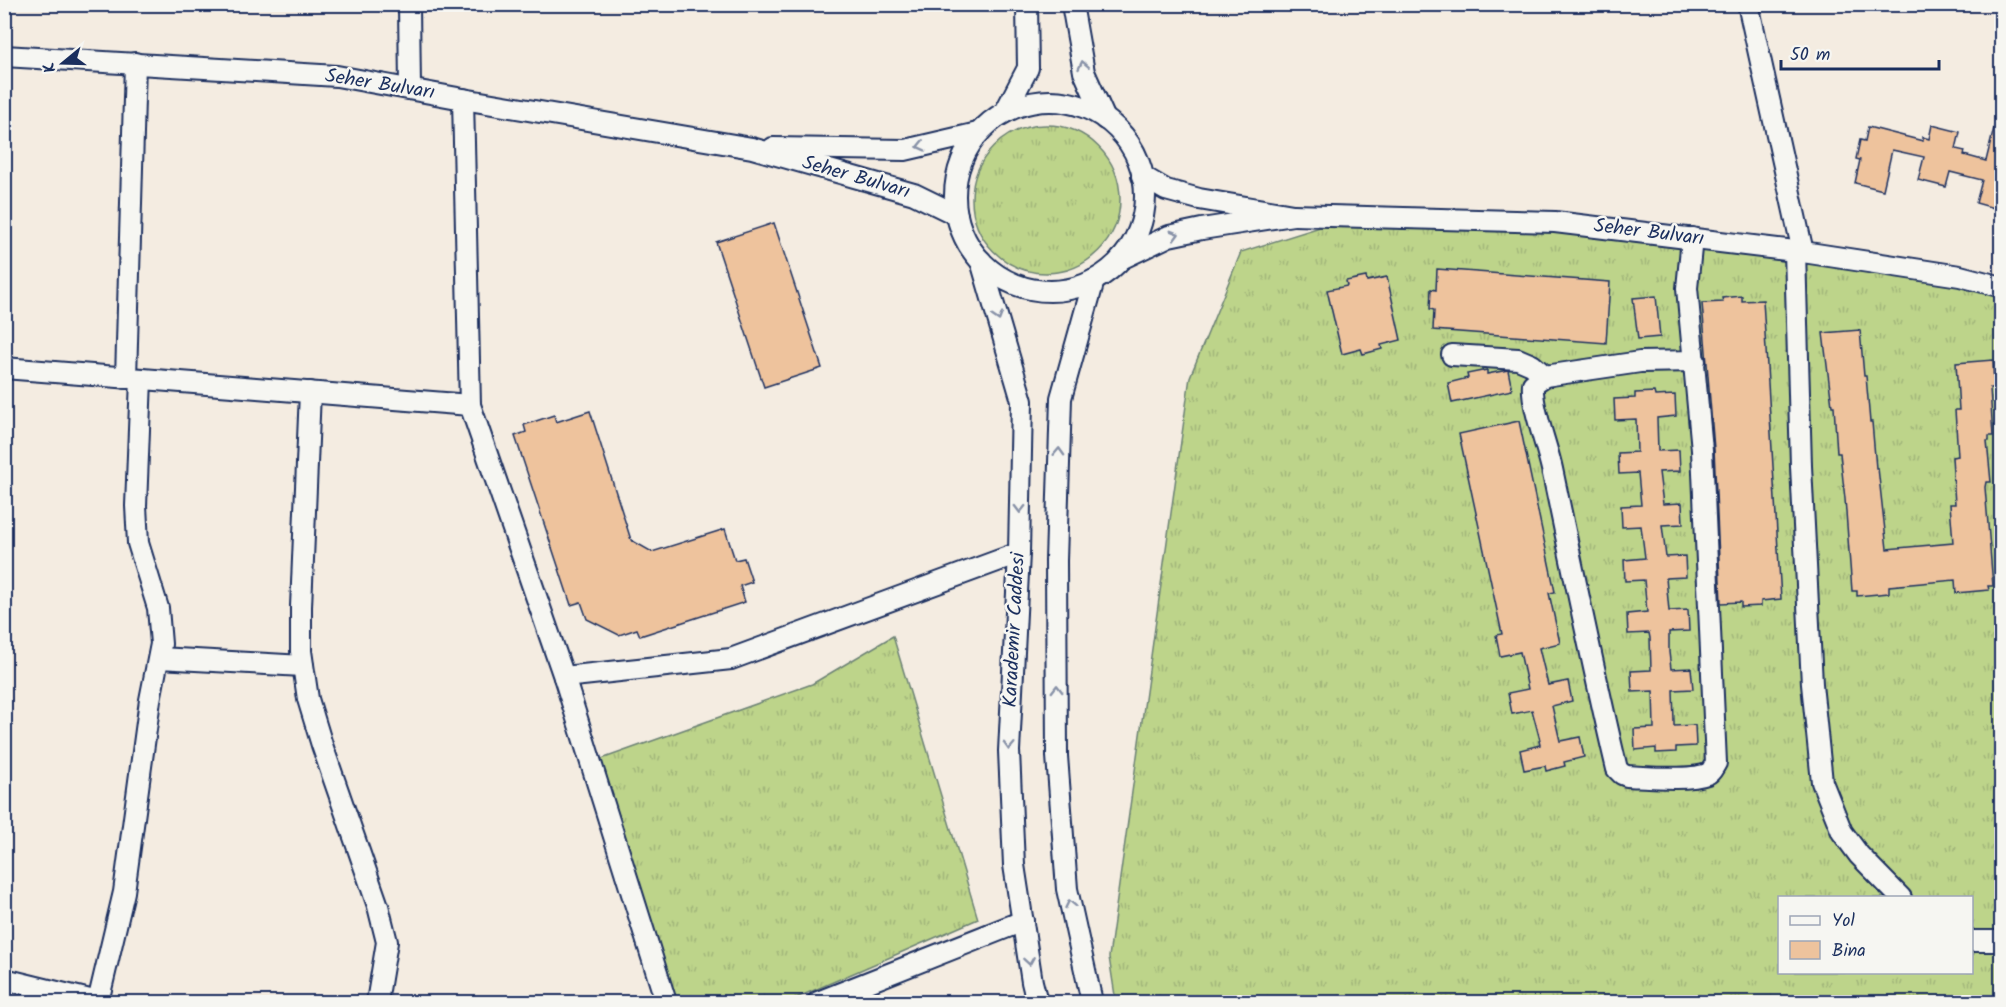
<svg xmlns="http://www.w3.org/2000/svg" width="2006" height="1007" font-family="Kalam,sans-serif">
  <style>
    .grass { fill: url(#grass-tufts); stroke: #6c8274; stroke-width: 1.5; fill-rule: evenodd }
    .building { fill: #eec39d; stroke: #1b2f5e; stroke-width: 1.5 }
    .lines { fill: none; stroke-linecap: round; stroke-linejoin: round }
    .minor-casing { stroke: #1b2f5e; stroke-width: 24 }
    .minor { stroke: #f6f6f2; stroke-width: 20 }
    .oneway { stroke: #8892a8 }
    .labels { text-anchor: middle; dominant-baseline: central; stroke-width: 5; stroke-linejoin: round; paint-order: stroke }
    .street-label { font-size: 20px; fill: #1b2f5e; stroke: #f6f6f2 }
  </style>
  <defs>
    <pattern id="grass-tufts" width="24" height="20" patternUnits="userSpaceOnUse" patternTransform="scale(1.5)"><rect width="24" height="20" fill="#bdd48a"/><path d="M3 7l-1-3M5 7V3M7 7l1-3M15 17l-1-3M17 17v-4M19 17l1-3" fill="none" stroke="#a2b67a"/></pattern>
  </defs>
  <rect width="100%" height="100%" fill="#f4ece1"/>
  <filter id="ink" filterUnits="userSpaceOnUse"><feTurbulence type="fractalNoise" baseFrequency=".0167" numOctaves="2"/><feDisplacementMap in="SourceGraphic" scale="12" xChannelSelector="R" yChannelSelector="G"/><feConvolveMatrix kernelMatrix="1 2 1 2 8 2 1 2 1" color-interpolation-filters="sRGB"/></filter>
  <g filter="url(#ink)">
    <g class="grass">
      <circle cx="1046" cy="199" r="74"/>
      <path d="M1336,222H1505L2001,287V1002H1116L1109,957L1190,377L1241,252ZM1780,898H1972V972H1780Z"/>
      <path d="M893,636L978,919L787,1002H663L596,761L812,684Z"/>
    </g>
    <g class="building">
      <path d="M1995,124L2001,125V210L1976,203L1982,180L1950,172L1946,187L1918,180L1924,157L1892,150L1883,190L1855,183L1860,160L1856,159L1860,140L1865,141L1868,127L1923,141V137L1929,139L1932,125L1960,132L1956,149L1965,151L1964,155L1986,161Z"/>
      <path d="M774,223L822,368L764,387L716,242Z"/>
      <path d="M1437,269L1610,282L1606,343L1433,330L1434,310L1430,309L1431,289L1436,290Z"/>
      <path d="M1366,277L1367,281L1387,277L1401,340L1381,345L1382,349L1363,354L1361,349L1342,354L1327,290L1347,286L1346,281Z"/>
      <path d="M1656,296L1660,337L1638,339L1633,298Z"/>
      <path d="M1742,296V301L1763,300L1781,599L1761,601V606L1741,607V602L1721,603L1714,449L1702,303L1723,302L1722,298Z"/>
      <path d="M1860,330L1864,376H1866L1870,422H1872L1876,468H1878L1887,549L1953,543L1950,504H1955L1952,457L1958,456L1955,410H1959L1956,363L1993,360L1994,388H1990L1993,436H1989V441H1987L1991,482H1986L1985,487L1993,586H1988L1989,590L1956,593L1955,580L1889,586V593L1857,596V591H1852L1845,499L1840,453H1837L1834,406H1832L1823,333Z"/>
      <path d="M1487,370V374L1508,370L1512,390L1452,403L1448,383L1468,378L1467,374Z"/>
      <path d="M1654,392L1655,396L1675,395L1676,416L1657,418L1658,451L1679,450L1680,471L1659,472L1663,504L1682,503L1683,524L1662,525L1666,557L1685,556L1686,577L1666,578L1669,611L1688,610L1689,631L1669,632V652L1671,669L1691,668L1693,689L1673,690L1674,722V726L1695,725L1696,746L1676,747V752L1656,753V748L1635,750L1634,729L1654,728L1653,691L1632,692L1631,671L1651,670L1650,638L1649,633L1628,634L1627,614L1647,612L1644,580L1625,581L1624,560L1645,558L1641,526L1622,527L1621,506L1641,505L1638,473L1619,474L1618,453L1637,452L1636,419L1615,420L1614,399L1635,398V393Z"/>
      <path d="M590,411L631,540L652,552L725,529L735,560L744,558L752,582L740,586L745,602L640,636L637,629L619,635L587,619L581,602L571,605L515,436L526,432L524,425L554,415L556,422Z"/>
      <path d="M1519,421L1555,592L1549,593L1560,643L1539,648L1548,685L1568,681L1572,701L1552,706L1560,741L1580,737L1584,757L1564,762L1565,766L1546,771L1545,766L1524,770L1520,750L1540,745L1539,741L1540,740L1532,710L1512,714L1508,693L1528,689L1520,652L1500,656L1496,635L1502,634L1459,434Z"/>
    </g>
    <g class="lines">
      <g class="minor-casing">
        <g id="minor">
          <path d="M409,4L410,89"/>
          <path d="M1072,4L1084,72L1105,119"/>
          <path d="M1748,4L1803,252"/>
          <path d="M4,56L337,76L463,99L752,148L914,194L957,215"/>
          <path d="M463,99L470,405L564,677L731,659L1019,553"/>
          <circle cx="1050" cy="196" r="95"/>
          <path d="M1005,112L1028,68L1027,4"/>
          <path d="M773,148L905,150L978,133"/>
          <path d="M1293,215L1555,222L1803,252L1960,276L2002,287"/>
          <path d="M1692,238L1687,288L1702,450L1716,763C1713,767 1712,772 1707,774C1689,781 1648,777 1627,776L1622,774L1617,769C1593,669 1573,569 1552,469C1547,445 1531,406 1533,384L1545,376L1640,362L1695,361"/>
          <path d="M1795,251L1801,466L1812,684L1822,782L1842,832L1859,855L1901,898"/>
          <path d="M1121,259L1169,236L1202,229L1293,215L1199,199L1166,190L1142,176"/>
          <path d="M981,261L1022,401L1019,553L1009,751L1014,865L1032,982L1037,1002"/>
          <path d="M1452,355L1518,359L1532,365L1545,376"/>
          <path d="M4,368L470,405"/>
          <path d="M126,378L135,63"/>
          <path d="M310,392L301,607V651L308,699L322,745L378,906L387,942L377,1002"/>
          <path d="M159,658L303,666"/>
          <path d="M564,677L666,1002"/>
          <path d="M1972,941H2002"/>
          <path d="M4,979L98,1002"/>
          <path d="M98,1002L124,892L150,700L161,644L158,608L138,543L136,506L141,379"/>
          <path d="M818,1002L1023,921"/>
          <path d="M1092,1002L1067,889L1057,756L1056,561L1061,398L1094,280"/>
        </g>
      </g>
      <use href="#minor" class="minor"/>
    </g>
    <defs><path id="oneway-chevron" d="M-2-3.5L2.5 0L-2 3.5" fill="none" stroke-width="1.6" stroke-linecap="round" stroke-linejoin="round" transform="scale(1.5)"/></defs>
    <g class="oneway">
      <use href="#oneway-chevron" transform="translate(1083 65) rotate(-102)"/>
      <use href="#oneway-chevron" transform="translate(921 146) rotate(167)"/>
      <use href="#oneway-chevron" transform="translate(1175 235) rotate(-16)"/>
      <use href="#oneway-chevron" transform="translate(998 317) rotate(73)"/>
      <use href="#oneway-chevron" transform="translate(1059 452) rotate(-88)"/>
      <use href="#oneway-chevron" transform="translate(1020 509) rotate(91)"/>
      <use href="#oneway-chevron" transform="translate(1057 689) rotate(-90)"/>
      <use href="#oneway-chevron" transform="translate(1009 746) rotate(92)"/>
      <use href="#oneway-chevron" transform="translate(1070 904) rotate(-102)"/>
      <use href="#oneway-chevron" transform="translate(1029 961) rotate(81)"/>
    </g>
  </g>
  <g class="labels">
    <g class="street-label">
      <text transform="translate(380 85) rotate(9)">Seher Bulvarı</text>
      <text transform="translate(856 178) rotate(16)">Seher Bulvarı</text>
      <text transform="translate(1649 233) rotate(7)">Seher Bulvarı</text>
      <text transform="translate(1015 630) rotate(-87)">Karademir Caddesi</text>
    </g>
  </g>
  <rect width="2006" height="1007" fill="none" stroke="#f6f6f2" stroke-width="24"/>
  <rect x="12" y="12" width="1982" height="983" fill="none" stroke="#1b2f5e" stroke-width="2" filter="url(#ink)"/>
  <rect x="1778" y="896" width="195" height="78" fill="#f6f6f2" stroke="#9ea6b7" stroke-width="1.5"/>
  <rect x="1790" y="916" width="30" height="9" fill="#f6f6f2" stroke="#9ea6b7" stroke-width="1.5"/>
  <text x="1832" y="926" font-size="18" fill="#1b2f5e">Yol</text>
  <rect x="1790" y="941" width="30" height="18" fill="#eec39d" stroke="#9ea6b7" stroke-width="1.5"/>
  <text x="1832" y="956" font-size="18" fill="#1b2f5e">Bina</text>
  <g transform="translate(63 63) rotate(251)" stroke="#f6f6f2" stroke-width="4.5" paint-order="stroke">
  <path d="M0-4.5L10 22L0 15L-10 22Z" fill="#1b2f5e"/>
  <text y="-9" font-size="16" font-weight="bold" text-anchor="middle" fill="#1b2f5e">K</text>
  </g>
  <path d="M1781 60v9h158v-9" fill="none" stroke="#1b2f5e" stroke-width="3"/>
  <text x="1790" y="60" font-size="18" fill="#1b2f5e" stroke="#f6f6f2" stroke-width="4.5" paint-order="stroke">50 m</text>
</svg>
